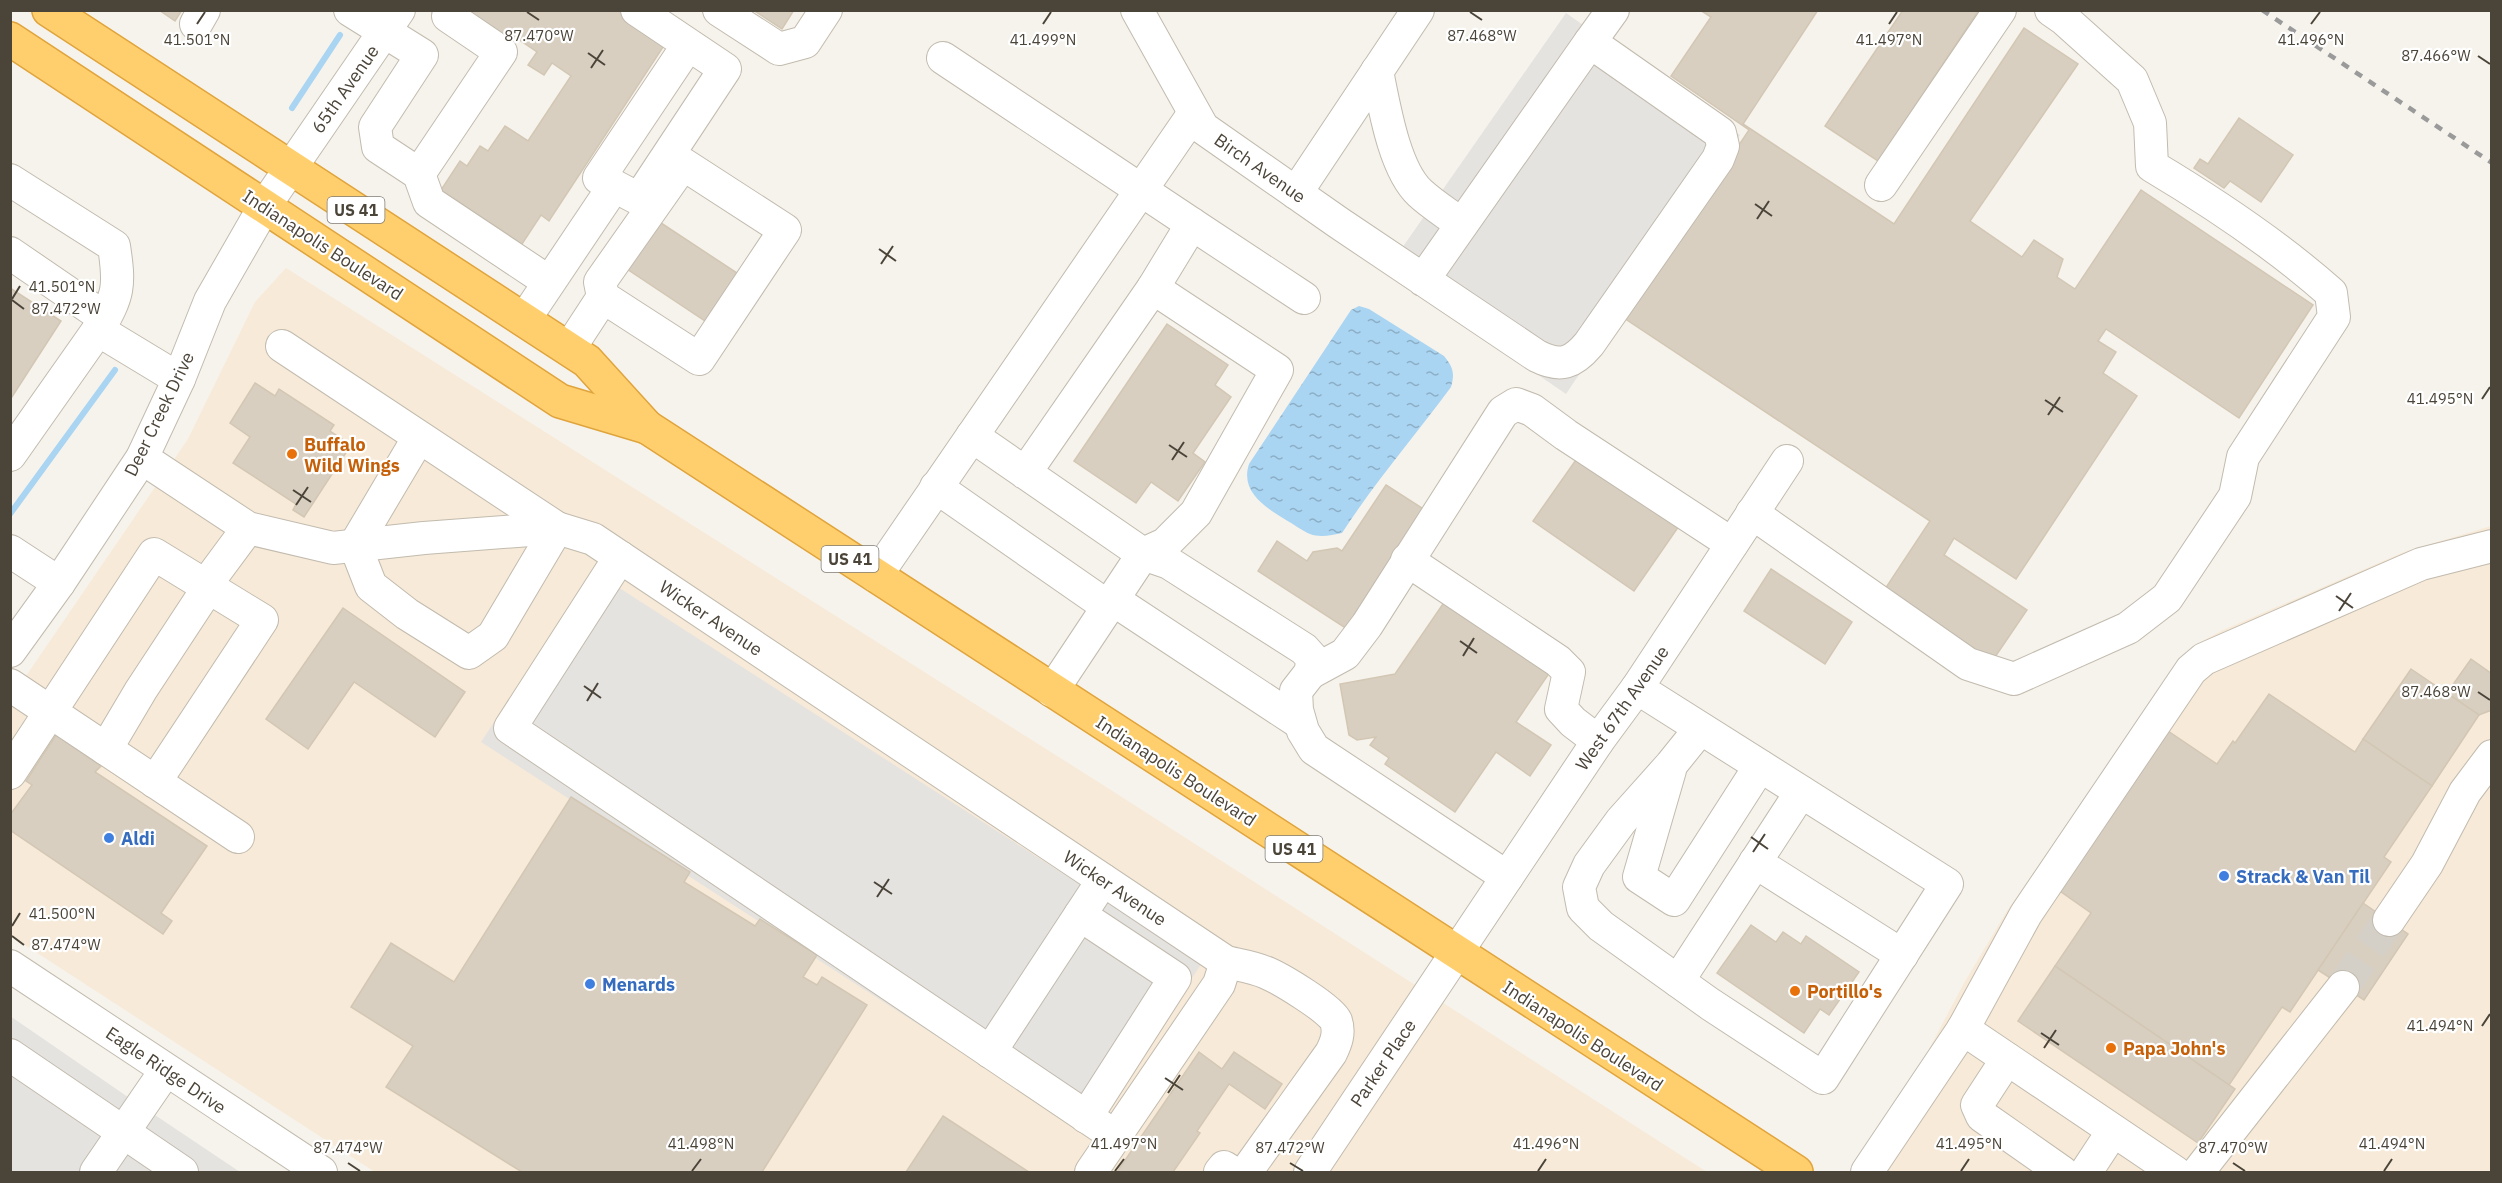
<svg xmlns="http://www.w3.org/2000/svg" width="2502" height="1183" font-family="'IBM Plex Sans',sans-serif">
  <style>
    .commercial { fill: #f7ead8 }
    .parking { fill: #e5e3e0 }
    .water { fill: url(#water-ripples) }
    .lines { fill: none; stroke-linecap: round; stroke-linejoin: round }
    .stream { stroke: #a9d4f2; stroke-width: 6 }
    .building { fill: #d8cfc1; stroke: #d3c7b4; stroke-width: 1.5 }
    .minor-tunnel { stroke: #d4d0c8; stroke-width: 32; stroke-dasharray: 32 16; stroke-linecap: butt }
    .minor-casing { stroke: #c2bbae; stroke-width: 34 }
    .highway-casing { stroke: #e0a43c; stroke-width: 36 }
    .minor { stroke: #fff; stroke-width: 32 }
    .highway { stroke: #ffcf6e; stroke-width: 33 }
    .rail { stroke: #9a9a9a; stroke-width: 4.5; stroke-dasharray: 8 8; stroke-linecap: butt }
    .ticks { fill: none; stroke: #4b4439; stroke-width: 2 }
    .food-dot { fill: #e8710a; stroke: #fff; stroke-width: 2 }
    .shop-dot { fill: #3f7fe0; stroke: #fff; stroke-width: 2 }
    .labels { text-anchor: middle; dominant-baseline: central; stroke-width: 4.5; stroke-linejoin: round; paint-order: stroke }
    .shield { fill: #fff; stroke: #817c74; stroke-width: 1.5 }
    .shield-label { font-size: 16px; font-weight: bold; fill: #4b4439 }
    .street-label { font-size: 18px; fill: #4b4439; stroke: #fff }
    .food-label { font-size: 18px; font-weight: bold; fill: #c56008; stroke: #fff; text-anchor: start }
    .shop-label { font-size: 18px; font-weight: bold; fill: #366cbe; stroke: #fff; text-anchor: start }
    .ticks-label { font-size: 15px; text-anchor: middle; fill: #4b4439; stroke: #fff; stroke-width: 4.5; stroke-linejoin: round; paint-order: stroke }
  </style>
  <defs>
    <pattern id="water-ripples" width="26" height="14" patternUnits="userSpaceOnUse" patternTransform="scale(1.5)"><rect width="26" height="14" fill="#a9d4f2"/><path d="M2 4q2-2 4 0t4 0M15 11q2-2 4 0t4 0" fill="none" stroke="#8caec5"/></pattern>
  </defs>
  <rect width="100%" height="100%" fill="#f6f3ec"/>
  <g class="commercial">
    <path d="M286,268L1103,785L1707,1172H375L11,936V698L188,439L255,302Z"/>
    <path d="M2491,526V1172H1852L1927,1053L1964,983L2007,911L2179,661L2192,647L2221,631L2404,552Z"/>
  </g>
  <g class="parking">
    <path d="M1566,13L1740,135L1566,394L1386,271Z"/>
    <path d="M593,571L1202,963L1088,1134L481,742Z"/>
    <path d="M10,1016L125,1095L240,1172H11Z"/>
  </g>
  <path class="water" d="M1359,306L1369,309L1444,356C1453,367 1455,373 1451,387C1415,436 1375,482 1342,533C1332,535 1320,538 1310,534C1302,531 1294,524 1286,520C1265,507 1240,492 1249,464L1351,310Z"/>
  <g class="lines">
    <g class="stream">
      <path d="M292,108L340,35"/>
      <path d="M10,514L115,370"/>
    </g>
  </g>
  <g class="building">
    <path d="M159,10H182L175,21Z"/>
    <path d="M474,10H622L667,41L549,221L541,215L522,244L441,190L460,161L467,166L480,146L488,151L505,126L528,141L571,76L552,63L544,75L528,65L537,52L515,37L510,46L468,19Z"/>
    <path d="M753,10H794L782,29Z"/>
    <path d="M1700,10H1818L1743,124L1894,224L2024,28L2078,64L1970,221L2022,257L2034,240L2063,259L2057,277L2075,289L2141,190L2313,305L2239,418L2106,329L2098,341L2116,352L2103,373L2137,396L2016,579L1954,538L1944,555L2027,610L1991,663L1883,592L1930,521L1624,318L1749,130L1671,76L1711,17Z"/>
    <path d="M1903,10H1979L1878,161L1825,126Z"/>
    <path d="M2239,118L2293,155L2261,202L2230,181L2224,188L2194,168L2200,159L2208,164Z"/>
    <path d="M655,219L740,275L708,323L624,267Z"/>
    <path d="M10,288L61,321L10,400Z"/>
    <path d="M1167,324L1228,365L1215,385L1231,397L1193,453L1205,462L1178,501L1151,482L1136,503L1074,461Z"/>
    <path d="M255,383L275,396L279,389L334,425L330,431L351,445L304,517L293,510L296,504L233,463L250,437L230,423Z"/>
    <path d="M1578,457L1679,526L1634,591L1533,521Z"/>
    <path d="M1386,485L1425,510L1347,629L1258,571L1277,541L1307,561L1313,552L1337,548L1342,551Z"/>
    <path d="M1771,569L1852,622L1825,664L1744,611Z"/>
    <path d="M1445,601L1550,672L1516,722L1551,745L1530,776L1496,752L1455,812L1385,764L1389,758L1370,745L1376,737L1357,740L1349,735L1340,684L1395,674Z"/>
    <path d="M343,608L465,692L435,737L354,682L308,749L266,719Z"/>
    <path d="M2471,659L2492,674V710L2479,715L2447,693Z"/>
    <path d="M2411,669L2479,715L2432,786L2363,739Z"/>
    <path d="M2269,694L2355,752L2363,739L2432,786L2384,857L2391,862L2290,1012L2282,1007L2229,1085L2055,966L2091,913L2057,889L2165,729L2217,764L2233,741L2235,743Z"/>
    <path d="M56,735L101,766L95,772L207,846L161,913L172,921L163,934L10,830V815L32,785L26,781Z"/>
    <path d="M571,797L690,872L684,882L755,926L760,919L817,955L803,977L817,985L822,977L867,1005L762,1172H522L386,1087L413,1046L351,1007L391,943L454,982Z"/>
    <path d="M2363,903L2408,934L2364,1000L2318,970Z"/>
    <path d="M1751,925L1776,942L1783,932L1801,944L1806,936L1859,972L1829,1015L1820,1009L1804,1033L1717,973Z"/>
    <path d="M2055,966L2235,1089L2198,1143L2018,1021Z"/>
    <path d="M1199,1052L1222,1069L1234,1052L1282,1084L1265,1109L1229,1084L1197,1131L1200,1133L1173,1172H1117Z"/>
    <path d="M943,1116L1029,1172H906Z"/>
  </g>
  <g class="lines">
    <path class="minor-tunnel" d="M2343,987L2389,920"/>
    <g class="minor-casing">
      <g id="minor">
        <path d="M350,10L422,55L375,127L378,147L419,174L429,202L549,282"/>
        <path d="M637,10L725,69L639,199L599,178L688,45"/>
        <path d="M719,10L779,49L805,42L826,10"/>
        <path d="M1137,10L1203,128L1339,223C1405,268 1471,312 1537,356C1561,368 1573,363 1589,344L1718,159L1723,146L1720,133L1590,42L1423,280"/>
        <path d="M196,24L204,10"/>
        <path d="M1590,42L1613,10"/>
        <path d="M943,58L1192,224"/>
        <path d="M1377,71C1384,105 1394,169 1420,193C1433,205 1448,214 1461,224"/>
        <path d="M419,174L501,52L448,16"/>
        <path d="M10,180L114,246C120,286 119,295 98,330"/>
        <path d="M1881,185L2000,10"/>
        <path d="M1296,193L1418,10"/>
        <path d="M10,253L105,318"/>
        <path d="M1153,288L1192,224L1304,298"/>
        <path d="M524,320L614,186"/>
        <path d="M282,346L557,528L493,636L469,653L407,614L371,586L355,545L419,437"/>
        <path d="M569,349L603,297L699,359L785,230L683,164L600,282L603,297"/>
        <path d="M972,436L1143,554L1165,544L1196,513L1277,370L1153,288L1025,473"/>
        <path d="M10,455L98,330L179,379"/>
        <path d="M142,458L248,528L333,548L424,538L557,528L593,539L1226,962C1239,965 1254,967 1267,973C1281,979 1331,1009 1336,1021C1340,1033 1336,1043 1331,1053L1246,1172"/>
        <path d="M936,487L1107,606"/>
        <path d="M1752,513L1968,664L2014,679L2128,628L2167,598L2235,496L2243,457L2334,317L2331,293C2277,245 2214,203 2152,166L2150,123L2132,80L2064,19L2051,10"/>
        <path d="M10,551L59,583"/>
        <path d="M620,557L510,728L1115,1136"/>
        <path d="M1407,560L1558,661L1569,672L1561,709L1573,722L1598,741"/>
        <path d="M876,576L1194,113"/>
        <path d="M205,586L248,528"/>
        <path d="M1112,599L1300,723"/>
        <path d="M10,651L59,583L142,458L179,379L210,301L264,207L399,10"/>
        <path d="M1310,673L1345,654L1367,625L1503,412L1516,404L1532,410L1566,435L1732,544"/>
        <path d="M10,685L238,837"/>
        <path d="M1637,688L1947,884L1823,1078L1710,1004L1601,926L1583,908L1579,887L1589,865L1621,821L1671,765L1700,729"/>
        <path d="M1052,691L1143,554L1169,563L1304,649L1313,659L1310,673L1296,691L1297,710L1303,731L1314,749L1507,877"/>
        <path d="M106,749L141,690L208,588"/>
        <path d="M1670,770L1639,877L1674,900L1760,766"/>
        <path d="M10,773L154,554L262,620L155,782"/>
        <path d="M1755,862L1902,955"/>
        <path d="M2389,920L2427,864L2465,792L2492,756"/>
        <path d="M10,966L321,1172"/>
        <path d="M1678,981L1801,792"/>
        <path d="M1963,1029L2026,914L2191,670L2204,659L2421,564L2492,546"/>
        <path d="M990,1052L1080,915"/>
        <path d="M10,1055L182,1172"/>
        <path d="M2007,1059L1977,1105L1982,1116L2062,1172"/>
        <path d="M1086,1117L1175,978L1080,915L1103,880"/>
        <path d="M96,1172L166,1070"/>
        <path d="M1091,1172L1219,984L1226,962"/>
        <path d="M1220,1172L1224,1167L1232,1172"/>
        <path d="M1310,1172L1598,741L1637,688L1787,461"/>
        <path d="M1867,1172L1963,1029L2175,1172"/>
        <path d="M2086,1172L2113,1131"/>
        <path d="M2198,1172L2343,987"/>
      </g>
    </g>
    <g class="highway-casing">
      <g id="highway">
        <path d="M49,10L587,361L647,427L1796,1172"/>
        <path d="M10,39L560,401L647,427"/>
      </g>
    </g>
    <use href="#minor" class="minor"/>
    <use href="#highway" class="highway"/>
    <path class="rail" d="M2262,10L2492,163"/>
  </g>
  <path class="ticks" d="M527,12L539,20M1470,12L1482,20M197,24L205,12M1043,24L1051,12M1889,24L1897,12M2311,24L2320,12M588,53L605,65M2478,56L2490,64M591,68L603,50M1755,204L1772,216M1757,219L1769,201M879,249L896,261M881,264L893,246M12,299L20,286M12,300L24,309M2482,399L2490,387M2045,400L2063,412M2048,415L2060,397M1169,445L1187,457M1172,460L1184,442M293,490L311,502M296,505L308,487M2336,596L2353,608M2339,611L2351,593M1460,641L1477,653M1463,656L1474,638M584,686L601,698M2478,692L2490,700M587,701L598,683M1751,837L1768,849M1753,852L1765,834M874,882L892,894M877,897L889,879M12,926L20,913M12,936L24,945M2482,1026L2490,1014M2041,1033L2059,1045M2044,1048L2056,1030M1165,1078L1183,1090M1168,1093L1180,1075M348,1163L360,1171M1290,1163L1303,1171M2233,1163L2245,1171M692,1171L701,1159M1115,1171L1124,1159M1538,1171L1546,1159M1961,1171L1969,1159M2384,1171L2392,1159"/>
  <g class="food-dot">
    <circle cx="292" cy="454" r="6"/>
    <circle cx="1795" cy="991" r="6"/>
    <circle cx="2111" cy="1048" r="6"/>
  </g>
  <g class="shop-dot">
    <circle cx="109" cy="838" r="6"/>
    <circle cx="2224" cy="876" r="6"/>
    <circle cx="590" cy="984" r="6"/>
  </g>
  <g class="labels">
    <g class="shield">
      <rect x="327.5" y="197" width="57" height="26" rx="4.5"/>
      <rect x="821.5" y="546" width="57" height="26" rx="4.5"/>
      <rect x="1265.5" y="836" width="57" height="26" rx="4.5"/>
    </g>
    <g class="shield-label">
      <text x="356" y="210">US 41</text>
      <text x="850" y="559">US 41</text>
      <text x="1294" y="849">US 41</text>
    </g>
    <g class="street-label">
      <text transform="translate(345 89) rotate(-55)">65th Avenue</text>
      <text transform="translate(1260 168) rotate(35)">Birch Avenue</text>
      <text transform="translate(323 245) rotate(33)">Indianapolis Boulevard</text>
      <text transform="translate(159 414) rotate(-64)">Deer Creek Drive</text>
      <text transform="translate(711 618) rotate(34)">Wicker Avenue</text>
      <text transform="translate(1622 708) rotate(-55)">West 67th Avenue</text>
      <text transform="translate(1176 771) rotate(33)">Indianapolis Boulevard</text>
      <text transform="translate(1115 888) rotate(34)">Wicker Avenue</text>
      <text transform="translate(1583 1036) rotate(33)">Indianapolis Boulevard</text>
      <text transform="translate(1383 1063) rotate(-56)">Parker Place</text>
      <text transform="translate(166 1070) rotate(34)">Eagle Ridge Drive</text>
    </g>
    <g class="food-label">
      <text x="304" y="444">Buffalo<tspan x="304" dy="21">Wild Wings</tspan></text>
      <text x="1807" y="991">Portillo's</text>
      <text x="2123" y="1048">Papa John's</text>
    </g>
    <g class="shop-label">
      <text x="121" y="838">Aldi</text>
      <text x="2236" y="876">Strack &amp; Van Til</text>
      <text x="602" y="984">Menards</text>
    </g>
  </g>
  <g class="ticks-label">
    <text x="539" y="41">87.470°W</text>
    <text x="1482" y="41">87.468°W</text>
    <text x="197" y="45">41.501°N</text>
    <text x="1043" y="45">41.499°N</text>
    <text x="1889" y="45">41.497°N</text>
    <text x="2311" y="45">41.496°N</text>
    <text x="2436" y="61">87.466°W</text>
    <text x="62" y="292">41.501°N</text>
    <text x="66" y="314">87.472°W</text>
    <text x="2440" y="404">41.495°N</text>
    <text x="2436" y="697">87.468°W</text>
    <text x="62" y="919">41.500°N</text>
    <text x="66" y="950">87.474°W</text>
    <text x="2440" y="1031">41.494°N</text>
    <text x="701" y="1149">41.498°N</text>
    <text x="1124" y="1149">41.497°N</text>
    <text x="1546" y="1149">41.496°N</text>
    <text x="1969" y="1149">41.495°N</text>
    <text x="2392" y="1149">41.494°N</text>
    <text x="348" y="1153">87.474°W</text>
    <text x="1290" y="1153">87.472°W</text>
    <text x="2233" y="1153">87.470°W</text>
  </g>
  <rect width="2502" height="1183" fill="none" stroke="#4b4439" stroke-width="24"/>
</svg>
